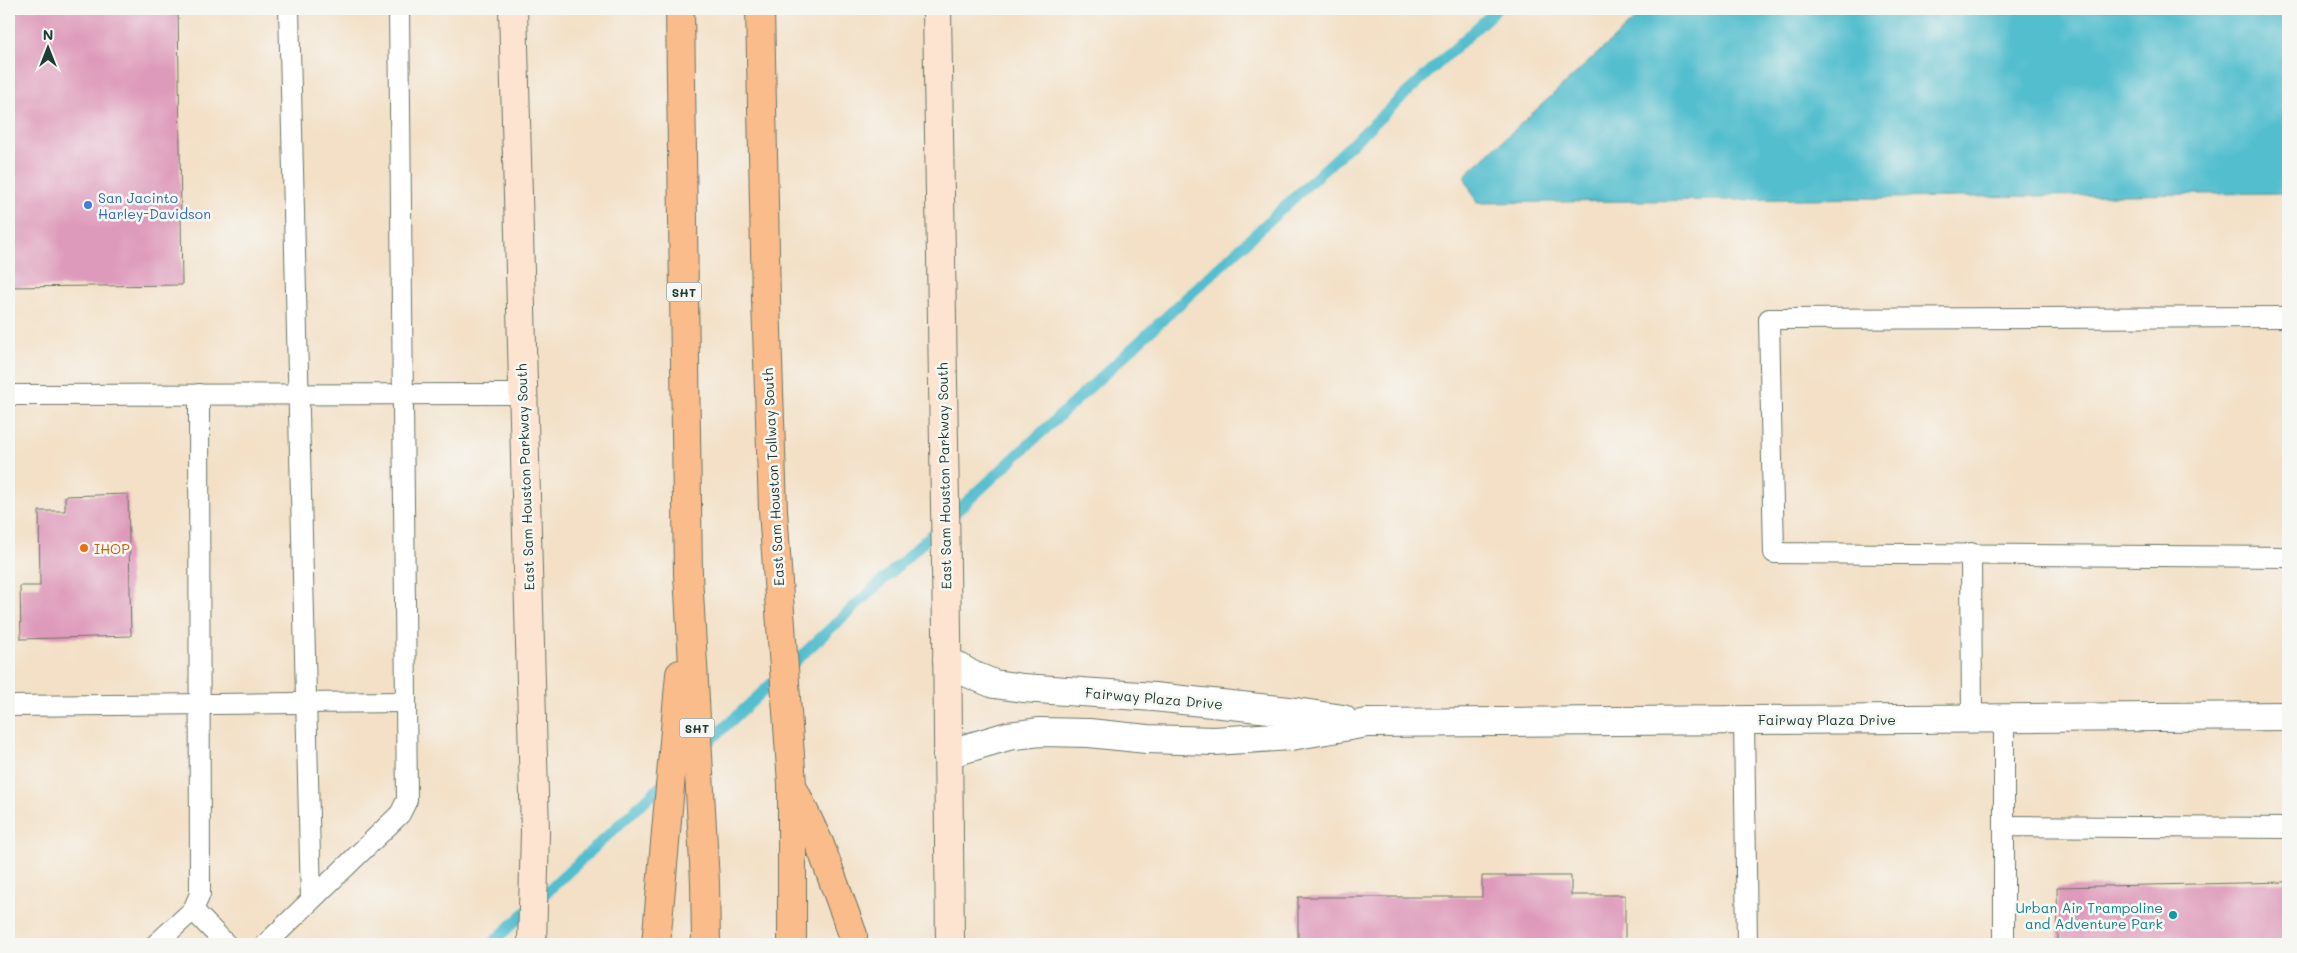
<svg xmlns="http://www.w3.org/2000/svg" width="2297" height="953" font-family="Mali,sans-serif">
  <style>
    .water { fill: #53bece; stroke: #397e81 }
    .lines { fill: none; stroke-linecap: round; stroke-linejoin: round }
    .stream { stroke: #53bece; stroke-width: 11 }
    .building { fill: #de9aba }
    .lane-casing { stroke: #697667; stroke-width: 22 }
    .street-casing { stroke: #697667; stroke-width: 30 }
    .secondary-casing { stroke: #697667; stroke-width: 30 }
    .highway-casing { stroke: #697667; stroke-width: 30 }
    .lane { stroke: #fff; stroke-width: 20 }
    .street { stroke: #fff; stroke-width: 28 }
    .secondary { stroke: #fde4d0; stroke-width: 28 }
    .highway { stroke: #f9bc8a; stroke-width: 28 }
    .shop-dot { fill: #3f7fe0; stroke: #f6f6f2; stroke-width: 2 }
    .food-dot { fill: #e8710a; stroke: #f6f6f2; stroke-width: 2 }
    .culture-dot { fill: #0f9aa8; stroke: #f6f6f2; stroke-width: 2 }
    .labels { text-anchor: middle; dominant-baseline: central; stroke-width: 5; stroke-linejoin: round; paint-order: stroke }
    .shield { fill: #f6f6f2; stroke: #60746d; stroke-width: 1 }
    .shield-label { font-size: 12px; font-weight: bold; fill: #1f3d34 }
    .shop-label { font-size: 14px; fill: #366cbe; stroke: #f6f6f2; text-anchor: start }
    .street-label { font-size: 14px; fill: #1f3d34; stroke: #f6f6f2 }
    .food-label { font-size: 14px; fill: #c56008; stroke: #f6f6f2; text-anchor: start }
    .culture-label { font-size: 14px; fill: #0d838f; stroke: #f6f6f2; text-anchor: end }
  </style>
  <rect width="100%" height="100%" fill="#f6f6f2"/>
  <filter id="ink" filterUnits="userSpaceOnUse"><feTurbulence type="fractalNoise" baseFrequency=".02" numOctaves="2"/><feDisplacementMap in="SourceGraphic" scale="10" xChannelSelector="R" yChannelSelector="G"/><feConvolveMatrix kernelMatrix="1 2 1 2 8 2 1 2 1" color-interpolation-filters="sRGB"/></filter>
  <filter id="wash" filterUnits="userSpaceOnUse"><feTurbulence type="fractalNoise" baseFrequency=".0096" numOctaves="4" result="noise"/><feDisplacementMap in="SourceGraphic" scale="20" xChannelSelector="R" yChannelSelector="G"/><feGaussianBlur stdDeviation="1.12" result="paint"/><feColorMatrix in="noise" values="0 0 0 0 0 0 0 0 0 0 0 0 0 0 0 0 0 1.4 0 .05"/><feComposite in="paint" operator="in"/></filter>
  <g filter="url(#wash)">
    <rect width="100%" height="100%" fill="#f3e0c6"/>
    <path class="water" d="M1646,9H2288V193L1477,203L1464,176Z"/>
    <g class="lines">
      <g class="stream">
        <path d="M701,749L1497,9"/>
        <path d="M491,944L667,780"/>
      </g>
    </g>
    <g id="blocks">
      <g class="building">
        <path d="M9,9H178L182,285L9,287Z"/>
        <path d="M128,494L131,636L21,639L20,586H40L39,511H65V496Z"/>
        <path d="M1482,876H1571V895H1625V944H1298V897H1482Z"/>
        <path d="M2288,882V944H2058L2057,887Z"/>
      </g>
    </g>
  </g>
  <g filter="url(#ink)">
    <use href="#blocks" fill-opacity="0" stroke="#697667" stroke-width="1"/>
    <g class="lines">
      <g class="lane-casing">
        <g id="lane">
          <path d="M289,9L311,899"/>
          <path d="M2288,317L1769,319L1774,553L2288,557"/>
          <path d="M9,395L523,394"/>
          <path d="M1971,553L1972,719"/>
          <path d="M9,706L406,702"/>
          <path d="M2004,718V826"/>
          <path d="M1744,720L1747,944"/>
          <path d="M193,910L226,944"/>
          <path d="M156,944L193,910L200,894L199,394"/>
          <path d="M266,944L400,814L407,800L399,9"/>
          <path d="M2004,944V826L2288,828"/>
        </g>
      </g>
      <g class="street-casing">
        <g id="street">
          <path d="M947,660L970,674L994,684L1023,688L1154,697L1289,711L1343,719"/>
          <path d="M947,754L1008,736L1040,732L1089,733L1147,739L1214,741L1291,736L1367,723L2288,716"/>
        </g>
      </g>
      <g class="secondary-casing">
        <g id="secondary">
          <path d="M513,9L535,832L532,944"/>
          <path d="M937,9L947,630L950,944"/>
        </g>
      </g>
      <g class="highway-casing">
        <g id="highway">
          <path d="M680,9L688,574L705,882L706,944"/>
          <path d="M760,9L766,300L773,510L792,784V944"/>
          <path d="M795,792L820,845L853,935V944"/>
          <path d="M656,944L680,674"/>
        </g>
      </g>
      <use href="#lane" class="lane"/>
      <use href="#street" class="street"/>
      <use href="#secondary" class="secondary"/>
      <use href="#highway" class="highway"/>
    </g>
  </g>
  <circle class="shop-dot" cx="88" cy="205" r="5"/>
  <circle class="food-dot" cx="84" cy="548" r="5"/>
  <circle class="culture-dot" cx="2173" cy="915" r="5"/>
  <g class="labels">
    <g class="shield">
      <rect x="666.5" y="282.5" width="35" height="19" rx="4"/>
      <rect x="679.5" y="718.5" width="35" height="19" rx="4"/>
    </g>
    <g class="shield-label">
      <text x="684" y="292">SHT</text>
      <text x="697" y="728">SHT</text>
    </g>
    <g class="shop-label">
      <text x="98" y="197">San Jacinto<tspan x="98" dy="16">Harley-Davidson</tspan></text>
    </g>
    <g class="street-label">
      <text transform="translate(944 476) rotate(-91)">East Sam Houston Parkway South</text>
      <text transform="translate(525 477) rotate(-92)">East Sam Houston Parkway South</text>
      <text transform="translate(773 477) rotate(-93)">East Sam Houston Tollway South</text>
      <text transform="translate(1154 698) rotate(5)">Fairway Plaza Drive</text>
      <text x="1827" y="719">Fairway Plaza Drive</text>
    </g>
    <g class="food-label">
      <text x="94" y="548">IHOP</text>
    </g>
    <g class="culture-label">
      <text x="2163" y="907">Urban Air Trampoline<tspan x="2163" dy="16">and Adventure Park</tspan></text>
    </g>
  </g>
  <rect width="2297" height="953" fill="none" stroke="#f6f6f2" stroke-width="30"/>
  <g transform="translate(48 48)" stroke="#f6f6f2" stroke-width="4" paint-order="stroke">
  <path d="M0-4L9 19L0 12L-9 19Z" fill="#1f3d34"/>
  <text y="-8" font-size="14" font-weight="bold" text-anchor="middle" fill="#1f3d34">N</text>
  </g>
</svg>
